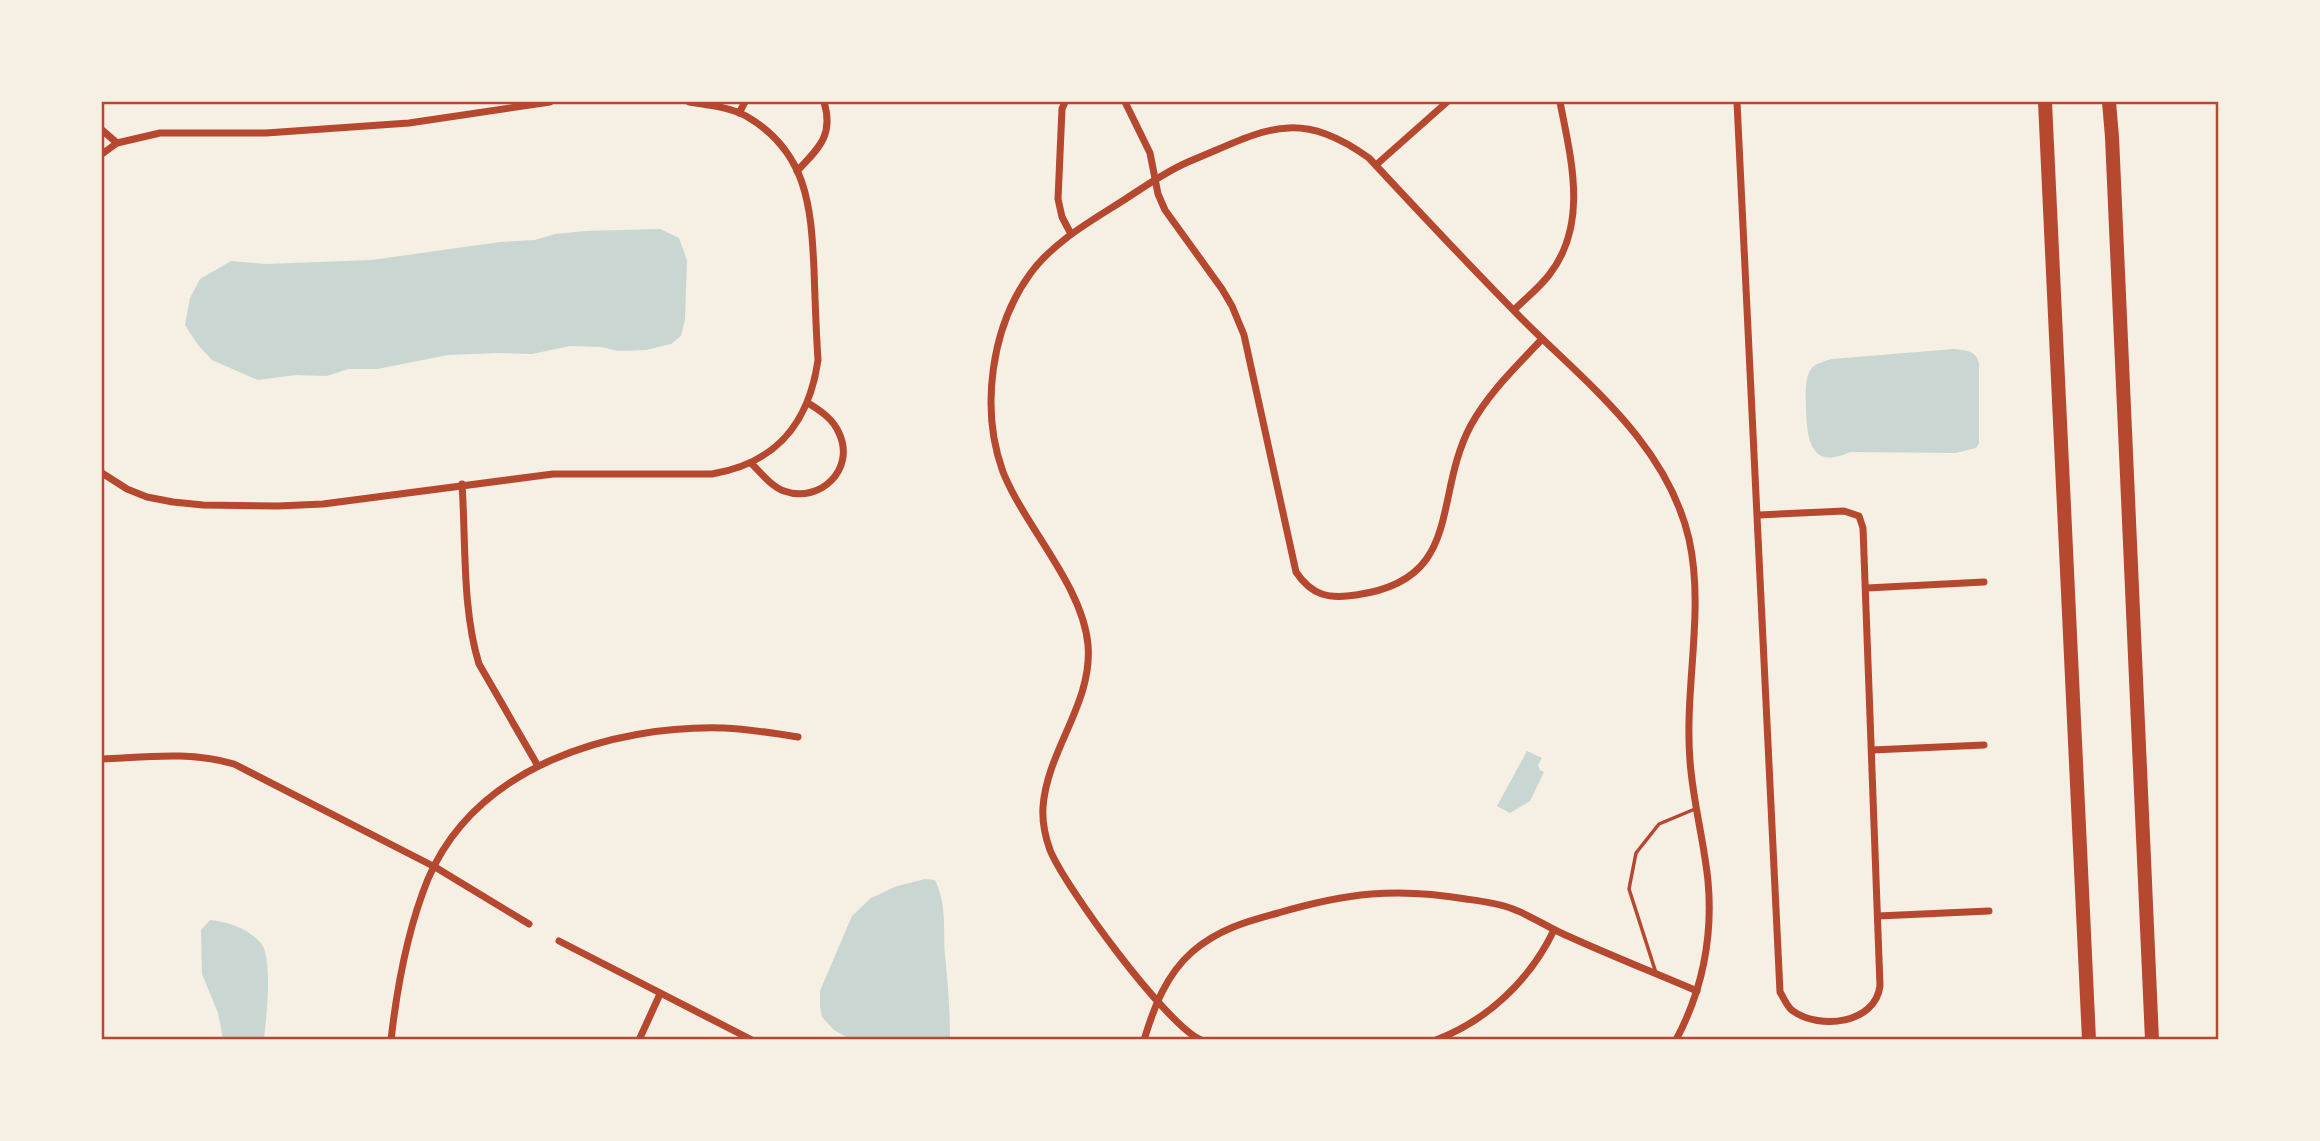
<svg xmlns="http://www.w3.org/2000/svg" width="2320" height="1141" font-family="'Noto Serif',serif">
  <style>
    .water { fill: #c9d6d2 }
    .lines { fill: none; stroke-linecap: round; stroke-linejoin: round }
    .service { stroke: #b5482f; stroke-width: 3.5 }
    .minor { stroke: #b5482f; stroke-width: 7 }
    .motorway { stroke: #b5482f; stroke-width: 14 }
    .neatline { fill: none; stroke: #b5482f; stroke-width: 2.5 }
  </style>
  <rect width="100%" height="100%" fill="#f6efe4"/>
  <g class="water">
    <path d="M660,229L679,238L687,260L685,319L681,336L671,344L646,350L618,351L601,347L570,346L532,354L498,353L448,355L377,369H348L327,376L296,375L258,380L212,360L198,345L185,325L190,298L200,279L231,261L266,264L372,260L500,242L535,240L555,234L586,231Z"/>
    <path d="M1954,349C1966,350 1976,351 1979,363V443L1976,448L1956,453L1850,452C1809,471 1807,437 1806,407C1806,396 1804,377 1812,368C1816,363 1825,361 1832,359Z"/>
    <path d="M1527,751L1542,758L1538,765L1540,770L1544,772L1530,801L1510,813L1497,806Z"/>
    <path d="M925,879L935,880C947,905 943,929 945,956C948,984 950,1011 950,1039H850L834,1030L822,1017L820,1007V991L852,916L871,898L897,886Z"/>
    <path d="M210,920C228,922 247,928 260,942C274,957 266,1019 264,1039H223L218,1013L202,974L201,930Z"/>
  </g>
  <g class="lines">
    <path class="service" d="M1656,973L1629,889L1636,853L1659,824L1695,809"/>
    <g class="minor">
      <path d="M1065,102L1062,109L1058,199L1062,217L1071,234"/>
      <path d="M1125,102L1150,153L1158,194L1165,210L1222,289L1232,306L1244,335L1296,572C1312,596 1329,599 1356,595C1465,580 1432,497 1471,425C1489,392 1517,366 1542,339"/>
      <path d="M1737,102L1780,992C1784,998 1787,1007 1793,1011C1820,1030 1875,1024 1880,986L1863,528L1859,516L1844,511L1759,515"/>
      <path d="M739,113L745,102"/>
      <path d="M102,130L117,143L160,133H266L409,123L550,102"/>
      <path d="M102,154L117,143"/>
      <path d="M1376,165L1447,102"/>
      <path d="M797,171C819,148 834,135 824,102"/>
      <path d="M1514,310C1525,299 1539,288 1549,275C1589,224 1571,159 1560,102"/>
      <path d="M751,463C761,473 771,486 784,491C820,504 856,469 839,433C833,419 821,411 808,403"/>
      <path d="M102,473L127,489L147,497L173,502L203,505L278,506L323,504L553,474H712C777,463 809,423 818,360C816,330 815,299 814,269C811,206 807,151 746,116C729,107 708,105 689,102"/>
      <path d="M462,484C466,542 462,609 479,664L538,766"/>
      <path d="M1867,588L1984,582"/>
      <path d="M1872,750L1984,745"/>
      <path d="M102,759C147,757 190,751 234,764L435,867L529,924"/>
      <path d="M1878,916L1989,911"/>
      <path d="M559,941L752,1040"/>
      <path d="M391,1040C397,987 408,928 428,879C476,766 611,725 724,728C749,729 773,733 798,737"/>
      <path d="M639,1040L660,994"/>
      <path d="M1144,1040C1154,1007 1166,975 1192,952C1217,930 1247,921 1278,913C1346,893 1396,887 1466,899C1481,901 1498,903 1513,909C1532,916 1550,929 1570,937C1612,956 1655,973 1697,991"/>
      <path d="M1201,1040C1166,1025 1065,887 1050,850C1045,836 1042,822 1043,807C1047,750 1093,703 1088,645C1083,586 1025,527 1003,472C980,409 991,328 1030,274C1053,242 1091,221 1124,200C1144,187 1165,172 1188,162C1262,132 1295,105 1369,158C1419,212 1470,266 1522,319C1587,384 1667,444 1689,539C1705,611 1684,687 1690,761C1693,802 1704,841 1708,881C1713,936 1702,991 1676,1040"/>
      <path d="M1436,1040C1488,1020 1530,980 1554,930"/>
    </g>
    <g class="motorway">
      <path d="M2045,102L2089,1040"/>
      <path d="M2109,102L2112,137L2152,1040"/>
    </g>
  </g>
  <rect width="2320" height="1141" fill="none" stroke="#f6efe4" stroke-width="206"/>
  <rect x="103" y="103" width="2114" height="935" class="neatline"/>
</svg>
